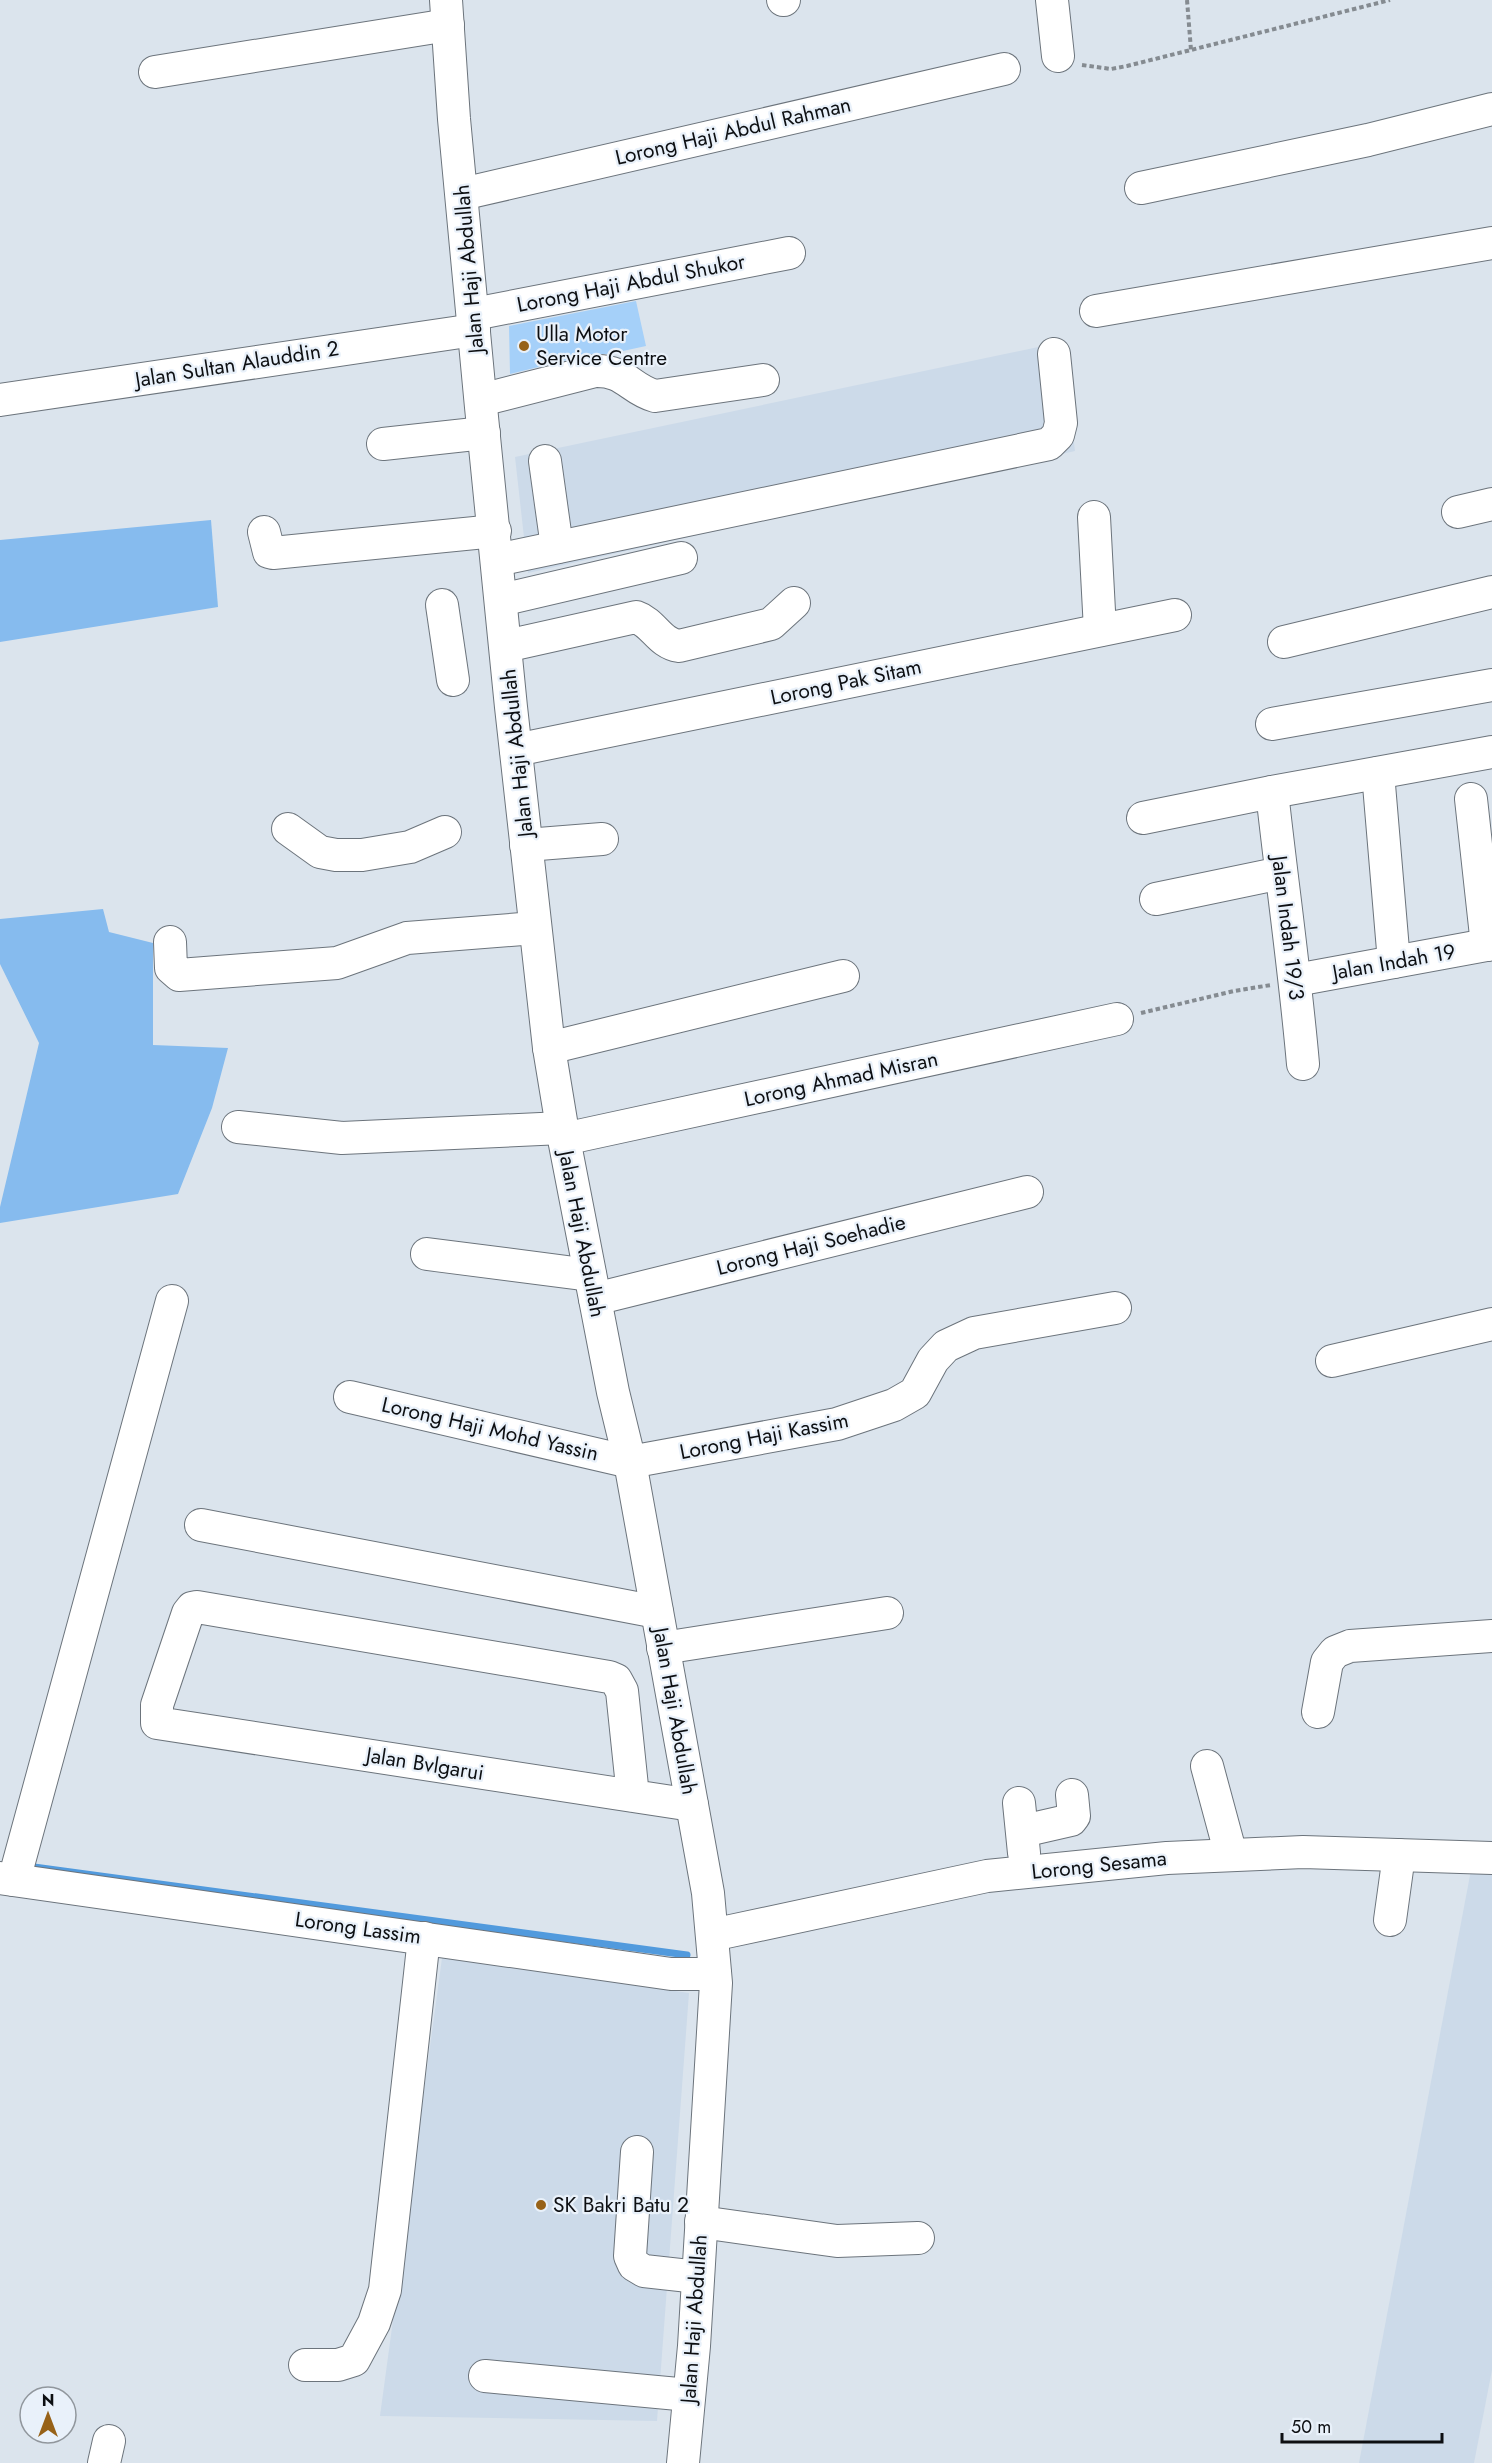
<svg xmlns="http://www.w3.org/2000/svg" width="1492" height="2463" font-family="Jost,sans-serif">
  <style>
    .built { fill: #ccdae9 }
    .green { fill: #86bbee }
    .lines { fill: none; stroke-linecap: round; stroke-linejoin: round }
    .stream { stroke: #519add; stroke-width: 7 }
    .building { fill: #a5d0f9 }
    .minor-casing { stroke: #6c747c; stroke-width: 34 }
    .path { stroke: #858b91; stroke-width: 4; stroke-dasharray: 4.5 3; stroke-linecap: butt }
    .minor { stroke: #fff; stroke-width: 32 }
    .poi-dot { fill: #976218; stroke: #e9f1fa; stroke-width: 2 }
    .labels { text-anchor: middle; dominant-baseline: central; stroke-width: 4.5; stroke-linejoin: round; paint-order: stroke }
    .street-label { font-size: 21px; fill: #0d0f12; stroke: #e9f1fa }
    .poi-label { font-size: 21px; fill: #0d0f12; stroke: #e9f1fa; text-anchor: start }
  </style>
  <rect width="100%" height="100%" fill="#dbe4ed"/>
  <g class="built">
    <path d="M1062,342L1075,451L528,573L515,457Z"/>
    <path d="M1471,1870L1492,1871V2370L1474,2463H1359Z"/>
    <path d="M442,1958L689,1993L657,2421L380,2416Z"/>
  </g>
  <g class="green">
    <path d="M211,520L218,607L0,642V540Z"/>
    <path d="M103,909L109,932L153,943V1045L228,1048L212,1108L178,1194L0,1223V1207L39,1043L0,964V919Z"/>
  </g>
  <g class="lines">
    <path class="stream" d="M34,1867L687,1955"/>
  </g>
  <path class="building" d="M636,301L646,346L609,354H591L510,374L509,326Z"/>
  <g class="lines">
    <g class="minor-casing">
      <g id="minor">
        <path d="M446,0L454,119L481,407L511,707L549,1048L564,1139L613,1392L630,1462L708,1893L716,1983L694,2346L683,2463"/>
        <path d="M783,0H784"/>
        <path d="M1052,0L1058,56"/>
        <path d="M155,72L448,25"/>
        <path d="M1141,188L1368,140L1492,109"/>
        <path d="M462,194L1004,69"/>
        <path d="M1096,311L1492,243"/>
        <path d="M474,314L789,253"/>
        <path d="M0,400L474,330"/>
        <path d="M481,400L595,371C625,370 630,389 655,396L763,380"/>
        <path d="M383,444L484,433"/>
        <path d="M545,461L557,547"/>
        <path d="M1458,512L1492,504"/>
        <path d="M1094,517L1100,630"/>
        <path d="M264,532L269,552L273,553L495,531"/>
        <path d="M497,560L1049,444L1058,435L1061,423L1054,354"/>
        <path d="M501,600L681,558"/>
        <path d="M442,605L453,680"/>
        <path d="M1284,642L1492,592"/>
        <path d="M506,646L636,617C654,623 659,643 679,646L771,624L794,603"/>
        <path d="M1272,724L1492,685"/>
        <path d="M516,750L1175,615"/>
        <path d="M1378,773L1394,962"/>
        <path d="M1272,792C1282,883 1295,973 1303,1064"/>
        <path d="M1471,799L1487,945"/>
        <path d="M1143,818L1272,792L1492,752"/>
        <path d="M288,829L320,852L336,855H362L410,847L445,832"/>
        <path d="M526,845L602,839"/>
        <path d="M1156,899L1281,873"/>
        <path d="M170,942L171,968L179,975L337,963L407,938L535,928"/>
        <path d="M1296,980L1492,944"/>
        <path d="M549,1048L843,976"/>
        <path d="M238,1127L342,1138L562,1128"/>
        <path d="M564,1139L1117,1019"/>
        <path d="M427,1254L590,1275"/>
        <path d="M595,1299L1027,1192"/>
        <path d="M1332,1361L1492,1324"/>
        <path d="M350,1397L630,1462L837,1424L894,1405L915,1393L933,1360L946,1346L974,1333L1115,1308"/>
        <path d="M201,1525L657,1612"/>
        <path d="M663,1648L887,1613"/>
        <path d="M1318,1712L1327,1662L1335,1652L1350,1646L1492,1636"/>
        <path d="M1207,1766L1231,1855"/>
        <path d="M633,1796L622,1691L616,1680L609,1677L197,1607L192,1608L188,1613L157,1705V1723L633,1796L692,1805"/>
        <path d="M1019,1803L1024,1853"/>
        <path d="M1023,1831L1071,1820L1074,1816L1072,1795"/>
        <path d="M0,1878L671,1974H715"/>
        <path d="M14,1880L172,1301"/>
        <path d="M1390,1920L1399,1855"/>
        <path d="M712,1935L987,1876L1167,1858L1303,1852L1492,1858"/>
        <path d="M637,2152L630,2256L634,2265L644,2271L698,2277"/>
        <path d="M701,2222L837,2241L918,2238"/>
        <path d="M305,2365H338L354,2360L374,2323L385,2290L424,1938"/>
        <path d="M485,2376L689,2395"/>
        <path d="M104,2463L109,2441"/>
      </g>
    </g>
    <g class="path">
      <path d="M1187,0L1191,50"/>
      <path d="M1082,65L1111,69L1127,66L1390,0"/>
      <path d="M1141,1013L1234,991L1271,985"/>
    </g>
    <use href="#minor" class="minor"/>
  </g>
  <g class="poi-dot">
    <circle cx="524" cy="346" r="6"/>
    <circle cx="541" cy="2205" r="6"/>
  </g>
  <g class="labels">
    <g class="street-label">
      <text transform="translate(733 131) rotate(-13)">Lorong Haji Abdul Rahman</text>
      <text transform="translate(469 269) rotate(-95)">Jalan Haji Abdullah</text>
      <text transform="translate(631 283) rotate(-11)">Lorong Haji Abdul Shukor</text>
      <text transform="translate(237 364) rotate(-9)">Jalan Sultan Alauddin 2</text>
      <text transform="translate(846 682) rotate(-12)">Lorong Pak Sitam</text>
      <text transform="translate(517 753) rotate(-96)">Jalan Haji Abdullah</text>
      <text transform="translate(1288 928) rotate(83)">Jalan Indah 19/3</text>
      <text transform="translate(1394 962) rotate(-10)">Jalan Indah 19</text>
      <text transform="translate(841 1079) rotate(-12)">Lorong Ahmad Misran</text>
      <text transform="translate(582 1234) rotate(79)">Jalan Haji Abdullah</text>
      <text transform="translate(811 1245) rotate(-14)">Lorong Haji Soehadie</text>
      <text transform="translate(490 1429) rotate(13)">Lorong Haji Mohd Yassin</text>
      <text transform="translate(764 1436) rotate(-11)">Lorong Haji Kassim</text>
      <text transform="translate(675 1711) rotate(80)">Jalan Haji Abdullah</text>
      <text transform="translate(425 1764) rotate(9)">Jalan Bvlgarui</text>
      <text transform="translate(1099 1865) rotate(-6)">Lorong Sesama</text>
      <text transform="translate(358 1928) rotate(8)">Lorong Lassim</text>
      <text transform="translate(694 2319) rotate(-86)">Jalan Haji Abdullah</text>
    </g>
    <g class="poi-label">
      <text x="536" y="334">Ulla Motor<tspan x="536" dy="24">Service Centre</tspan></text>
      <text x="553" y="2205">SK Bakri Batu 2</text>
    </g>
  </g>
  <g transform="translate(48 2415)"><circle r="28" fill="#e9f1fa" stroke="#91979d" stroke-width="1.5"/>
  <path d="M0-4.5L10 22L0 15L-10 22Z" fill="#976218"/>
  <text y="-9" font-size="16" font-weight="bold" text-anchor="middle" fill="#0d0f12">N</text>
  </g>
  <path d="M1282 2433v9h160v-9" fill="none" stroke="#0d0f12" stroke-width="3"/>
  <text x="1291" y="2433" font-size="18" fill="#0d0f12" stroke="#e9f1fa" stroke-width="4.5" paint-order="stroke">50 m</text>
</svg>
